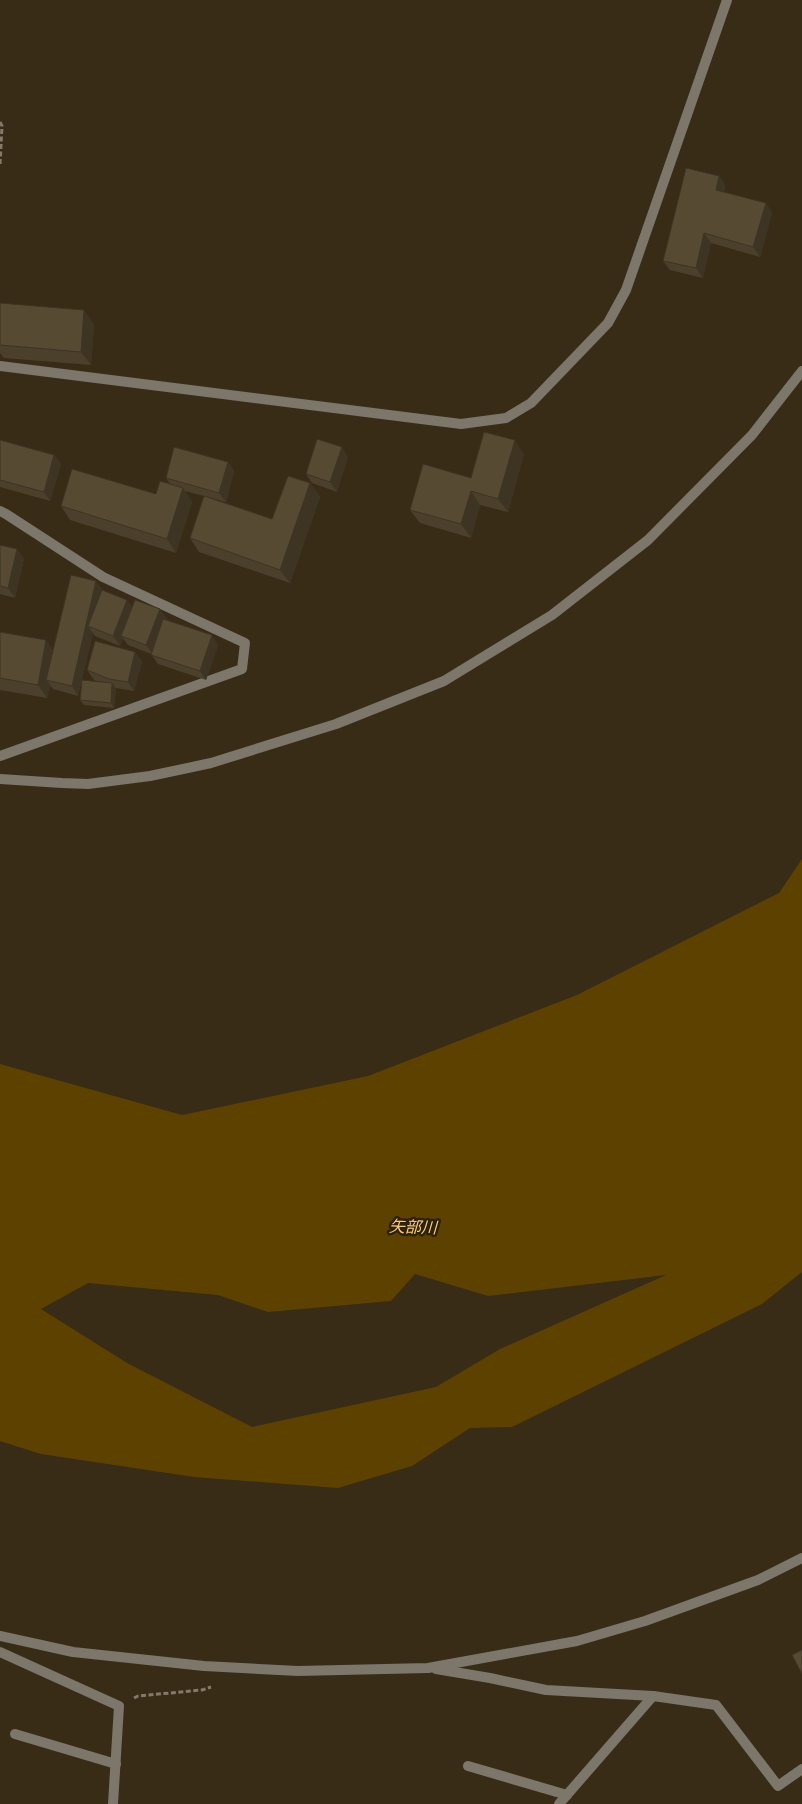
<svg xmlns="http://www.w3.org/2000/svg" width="802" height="1804" font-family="Poppins,'Noto Sans JP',sans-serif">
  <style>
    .water { fill: #5d4100; fill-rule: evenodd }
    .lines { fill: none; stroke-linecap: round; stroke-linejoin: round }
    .path { stroke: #847a68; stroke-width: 3; stroke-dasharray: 5 2.5; stroke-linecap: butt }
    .street { stroke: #7c766b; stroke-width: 10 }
    .wall { fill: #4b402c }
    .shaded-wall { fill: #3d3424 }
    .building { fill: #574a33; stroke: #3d3424 }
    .labels { text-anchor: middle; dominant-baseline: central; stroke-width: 5; stroke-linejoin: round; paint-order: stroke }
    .water-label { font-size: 16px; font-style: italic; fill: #f9cb79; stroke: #2e220c }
  </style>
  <rect width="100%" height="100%" fill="#382c16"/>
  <path class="water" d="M802,859V1272L762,1304L512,1427L470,1428L412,1466L338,1488L194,1477L41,1454L0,1441V1064L182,1115L368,1076L577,995L779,893ZM415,1274L488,1296L666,1275L500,1349L436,1387L252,1427L127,1363L41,1309L88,1283L218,1295L268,1312L391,1301Z"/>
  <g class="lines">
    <g class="path">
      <path d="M0,122L2,126L0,165"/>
      <path d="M134,1698L138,1696L202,1690L211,1687"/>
    </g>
    <g class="street">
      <path d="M0,366L461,424L506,418L531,403L608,323L626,290L727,0"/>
      <path d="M0,511L6,514L103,577L245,643L242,669L0,756"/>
      <path d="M0,779L62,783L88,784L150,776L211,763L336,724L444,681L552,615L648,540L752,435L802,371"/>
      <path d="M0,1636L73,1652L204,1666L298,1671L428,1668L577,1641L645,1621L758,1580L802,1558"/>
      <path d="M0,1652L119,1706L113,1804"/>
      <path d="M436,1669L490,1678L546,1690L653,1696L716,1705L778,1786L802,1769"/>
      <path d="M15,1734L116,1764"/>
      <path d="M468,1766L567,1795"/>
      <path d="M559,1804L653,1696"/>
    </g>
  </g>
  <g class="wall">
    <path d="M719,176L725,185L724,192L766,203L772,213L760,257L711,243L703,278L670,270L663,261Z"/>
    <path d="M0,303L94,324L91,365L4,358L0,353Z"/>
    <path d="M0,440L54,455L61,464L50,501L0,487Z"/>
    <path d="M524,454L508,512L480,505L471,538L420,523L410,510L471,478Z"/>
    <path d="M348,457L337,492L312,483L306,474Z"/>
    <path d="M228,462L234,471L226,502L208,497L272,519L310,483L320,497L290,583L199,552L190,538L204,496L185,491L192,502L176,553L70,520L61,506L156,494L170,484L166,478Z"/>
    <path d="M0,545L17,549L24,559L15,598L0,594Z"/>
    <path d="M103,590L132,607L167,619V620L218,645L206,680L158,664L151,654L128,645L123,638L120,646L95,636L93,633L78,696L53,689L50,685L47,698L0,690V632L53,650Z"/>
    <path d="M135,652L142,662L134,691L116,688L114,708L84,705L80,700L99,682L94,680L87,670Z"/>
  </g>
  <g class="shaded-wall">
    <path d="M719,176L725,185L723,199L716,190Z"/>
    <path d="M766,203L772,213L760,257L753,247Z"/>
    <path d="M704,233L711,243L703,278L696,268Z"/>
    <path d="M84,310L94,324L91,365L81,352Z"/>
    <path d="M515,440L524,454L508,512L498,499Z"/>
    <path d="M342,447L348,457L337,492L330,482Z"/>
    <path d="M54,455L61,464L50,501L44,492Z"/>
    <path d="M228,462L234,471L226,502L219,493Z"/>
    <path d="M310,483L320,497L290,583L280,570Z"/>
    <path d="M183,488L192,502L176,553L167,539Z"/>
    <path d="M471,491L480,505L471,538L461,524Z"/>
    <path d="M17,549L24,559L15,598L8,588Z"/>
    <path d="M96,581L103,590L94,628L88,626L93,633L78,696L72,686Z"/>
    <path d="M127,600L134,609L121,636L123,638L120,646L113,636Z"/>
    <path d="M160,609L167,619L153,655L146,645Z"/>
    <path d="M212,635L218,645L206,680L200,671Z"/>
    <path d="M46,640L55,653L46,680L50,684L47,698L38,685Z"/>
    <path d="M135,652L142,662L134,691L128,682Z"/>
    <path d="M112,683L116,688L114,708L111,703Z"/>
  </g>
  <g class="building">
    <path d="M686,168L719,176L716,190L766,203L753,247L704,233L696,268L663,261Z"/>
    <path d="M0,303L84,310L81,352L0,345Z"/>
    <path d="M484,432L515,440L498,499L471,491L461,524L410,510L423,464L471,478Z"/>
    <path d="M317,439L342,447L330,482L306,474Z"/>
    <path d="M0,440L54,455L44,492L0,480Z"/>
    <path d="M174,447L228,462L219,493L166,478Z"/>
    <path d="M72,469L156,494L160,481L183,488L167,539L61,506Z"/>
    <path d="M288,476L310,483L280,570L190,538L204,496L272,519Z"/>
    <path d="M0,545L17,549L8,588L0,586Z"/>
    <path d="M71,575L96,581L72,686L46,680Z"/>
    <path d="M102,590L127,600L113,636L88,626Z"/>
    <path d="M135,600L160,609L146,645L121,636Z"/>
    <path d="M163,619L212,635L200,671L151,655Z"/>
    <path d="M0,632L46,640L38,685L0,678Z"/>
    <path d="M95,641L135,652L128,682L109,679L87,670Z"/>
    <path d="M82,680L112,683L111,703L80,700Z"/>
    <path d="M802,1650V1674L792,1655Z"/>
  </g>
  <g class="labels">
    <g class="water-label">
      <text transform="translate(413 1227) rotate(2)">矢部川</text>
    </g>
  </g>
</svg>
